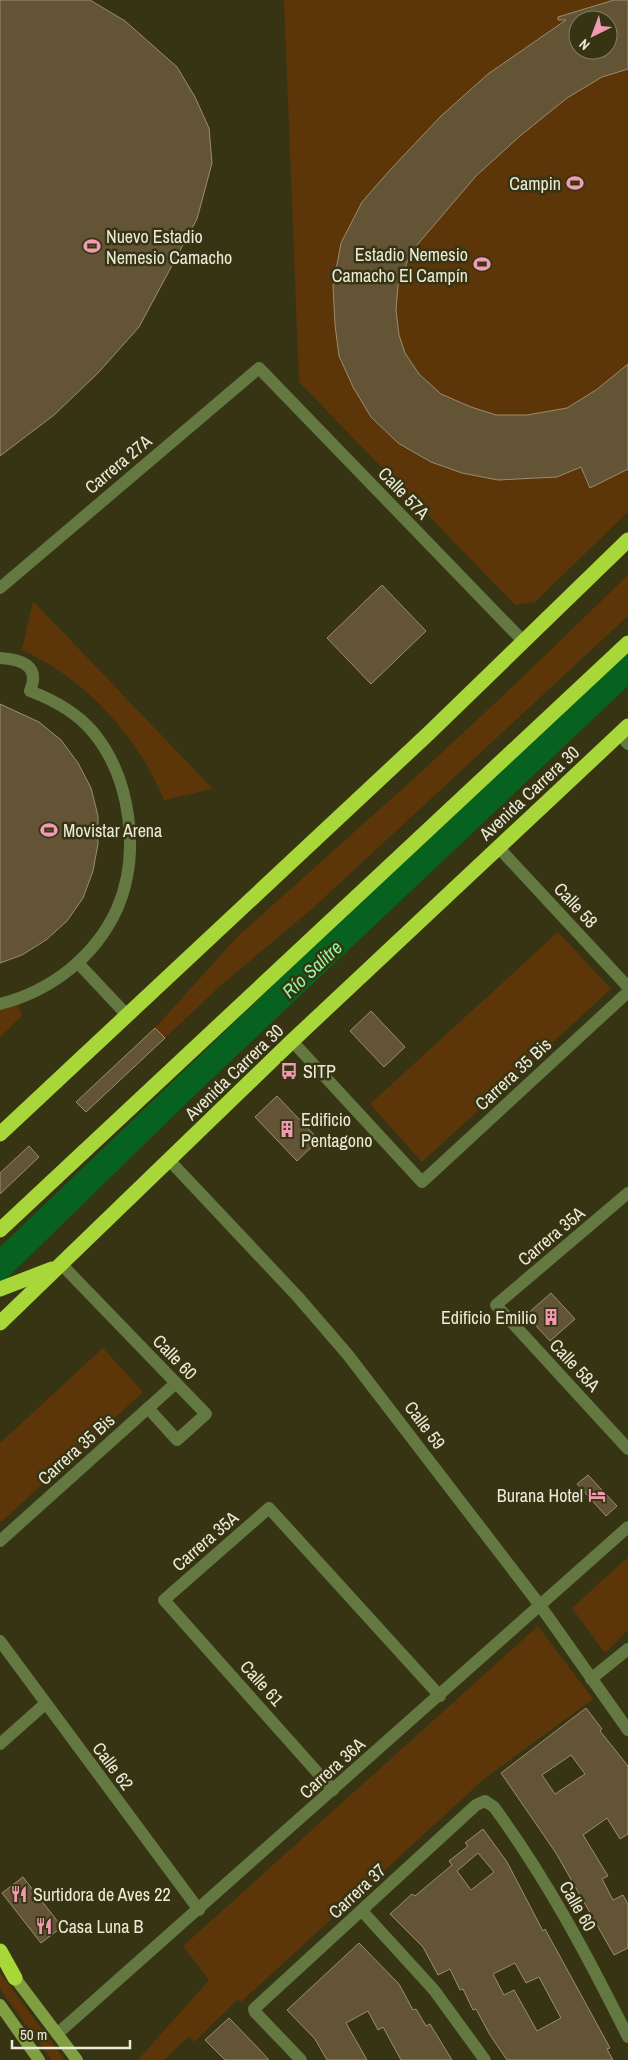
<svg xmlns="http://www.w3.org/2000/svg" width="628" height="2060" font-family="'Archivo Narrow',sans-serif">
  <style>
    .green { fill: #5c3509; fill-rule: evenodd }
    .water { fill: #07611f }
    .building { fill: #635436; stroke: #9c8c6c; fill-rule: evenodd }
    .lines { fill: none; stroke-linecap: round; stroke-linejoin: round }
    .street { stroke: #647841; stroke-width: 12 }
    .secondary { stroke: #7f9f42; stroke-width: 12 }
    .highway { stroke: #a7d739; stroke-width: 15 }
    .labels { text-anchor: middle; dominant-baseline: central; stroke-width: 5; stroke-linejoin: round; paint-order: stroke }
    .poi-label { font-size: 18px; fill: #ecebd8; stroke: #373414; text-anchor: start }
    .street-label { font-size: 18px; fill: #ecebd8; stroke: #373414 }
    .water-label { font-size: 19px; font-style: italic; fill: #93f89d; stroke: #373414 }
  </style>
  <rect width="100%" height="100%" fill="#373414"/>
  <g class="green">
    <path d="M284,0H628V512L535,602L515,605L299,382ZM578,20H608V50H578Z"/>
    <path d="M628,575V616L313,908L219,987L165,1038L155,1028L238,936L419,774L527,673Z"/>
    <path d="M33,601L213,789L164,800C137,735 86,679 22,650Z"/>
    <path d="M558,932L611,989L422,1162L370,1104Z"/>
    <path d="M15,995L22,1016L0,1037V1001Z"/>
    <path d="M103,1348L143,1392L0,1523V1443Z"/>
    <path d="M628,1557V1630L605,1653L572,1608Z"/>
    <path d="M538,1626L593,1699L484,1779L241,2002L238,1999L194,2042L189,2036L164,2060H138L209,1980L183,1946Z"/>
    <path d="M0,1973L65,2060H52L0,1989Z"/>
  </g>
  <path class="water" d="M628,645V686L196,1094L0,1285V1247Z"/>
  <g class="building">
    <path d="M0,0H90L125,21L177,67L195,97L209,128L212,163L197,219L139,327L98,373L54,415L0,456Z"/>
    <path d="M614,0H628V69L602,77L567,98L520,136L476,176L411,252L398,286L396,310L399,335L405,353L419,374L441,394L471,407L496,415H527L567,408L596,390L628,364V469L590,488L581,467L557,477L498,480L462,473L431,462L398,443L371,417L353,387L339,356L335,325L333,286L341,243L362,202L390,170L441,116L488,74L566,20H558V17ZM578,20H608V50H578Z"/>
    <path d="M382,585L426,631L371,684L327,638Z"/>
    <path d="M0,704L39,722L61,740L78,763L91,788L98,816V844L93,871L83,898L67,921L46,940L22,955L0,963Z"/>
    <path d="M371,1011L405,1047L384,1067L350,1031Z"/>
    <path d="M155,1028L165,1038L86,1112L76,1102Z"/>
    <path d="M277,1096L319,1140L297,1161L255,1117Z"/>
    <path d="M29,1146L39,1157L0,1194V1173Z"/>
    <path d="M551,1293L575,1319L550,1341L526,1315Z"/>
    <path d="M588,1475L617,1506L606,1516L577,1484Z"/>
    <path d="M586,1708L602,1729L600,1731L628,1766V1834L620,1839L607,1818L583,1835L608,1876L602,1879L613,1900L623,1895L628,1904V1948L614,1955L556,1853L501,1773ZM571,1755L585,1774L555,1794L542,1775Z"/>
    <path d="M483,1829L507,1862L543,1931L545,1929L610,2048L607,2049L613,2060H507L490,2035L476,2009L473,2010L463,1989L460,1990L450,1969L438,1975L423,1947L390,1914L412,1894L415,1896L452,1865L449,1861L468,1846L465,1843ZM478,1853L494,1872L471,1890L457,1871ZM515,1963L526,1983L539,1977L561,2018L537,2031L514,1990L504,1995L493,1974Z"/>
    <path d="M23,1877L62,1927L41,1943L2,1893Z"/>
    <path d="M359,1943L399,1984L413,2010L416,2009L426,2026L430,2024L452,2060H401L383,2027L378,2030L368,2011L346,2023L367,2060H327L315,2039L287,2010Z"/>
    <path d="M229,2018L258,2048L269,2060H225L205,2040Z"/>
  </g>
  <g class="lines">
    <g class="street">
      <path d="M0,588L259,368L524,642"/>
      <path d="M0,658C20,659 41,665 30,691C54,700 76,712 93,732C131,778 141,854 117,909C95,957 51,991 0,1004"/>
      <path d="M620,734L628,744"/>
      <path d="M498,847L628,987"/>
      <path d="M78,963L127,1015"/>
      <path d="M292,1041L422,1182L628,992"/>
      <path d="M170,1161L298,1297L348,1355L539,1604L628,1730"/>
      <path d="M628,1193L496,1305L628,1449"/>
      <path d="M62,1265L206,1414L177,1440L148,1408"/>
      <path d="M0,1541L176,1383"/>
      <path d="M0,1641L199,1910"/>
      <path d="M591,1679L628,1649"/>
      <path d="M0,1744L45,1704"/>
      <path d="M333,1790L164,1600L269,1508L440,1696"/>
      <path d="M362,1911L434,1990L485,2060"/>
      <path d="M57,2034L628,1527"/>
      <path d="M301,2060L255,2012L254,2009L476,1805L485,1801L494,1807C547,1879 588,1957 628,2037"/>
    </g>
    <g class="secondary">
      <path d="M9,1970L77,2060"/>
      <path d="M0,2005L39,2060"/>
    </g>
    <g class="highway">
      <path d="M0,1134L428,734L628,540"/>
      <path d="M0,1230L628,643"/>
      <path d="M0,1289L52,1269"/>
      <path d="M0,1323L292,1041L628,726"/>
      <path d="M0,1951L15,1978"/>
    </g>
  </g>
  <defs>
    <g id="stadium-bare" transform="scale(1.35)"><path d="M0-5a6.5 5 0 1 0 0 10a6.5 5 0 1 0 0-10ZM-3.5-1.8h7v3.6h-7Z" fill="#f09ab4" stroke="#373414" stroke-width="2.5" paint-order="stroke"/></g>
    <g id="bus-bare" transform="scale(1.35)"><path d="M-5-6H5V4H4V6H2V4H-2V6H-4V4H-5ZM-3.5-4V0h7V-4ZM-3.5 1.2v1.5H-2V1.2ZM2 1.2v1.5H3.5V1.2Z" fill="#f09ab4" stroke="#373414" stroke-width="2.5" paint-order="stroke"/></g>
    <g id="building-bare" transform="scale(1.35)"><path d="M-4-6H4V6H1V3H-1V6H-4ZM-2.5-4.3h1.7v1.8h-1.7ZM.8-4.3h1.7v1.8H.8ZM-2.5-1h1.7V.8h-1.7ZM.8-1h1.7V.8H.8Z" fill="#f09ab4" stroke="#373414" stroke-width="2.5" paint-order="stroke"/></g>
    <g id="hotel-bare" transform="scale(1.35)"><path d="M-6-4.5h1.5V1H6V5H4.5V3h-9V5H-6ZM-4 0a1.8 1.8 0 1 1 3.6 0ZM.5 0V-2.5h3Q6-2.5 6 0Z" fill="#f09ab4" stroke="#373414" stroke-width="2.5" paint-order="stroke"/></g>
    <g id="restaurant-bare" transform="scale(1.35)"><path d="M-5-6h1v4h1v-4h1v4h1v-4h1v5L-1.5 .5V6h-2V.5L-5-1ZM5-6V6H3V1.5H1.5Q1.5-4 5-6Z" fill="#f09ab4" stroke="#373414" stroke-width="2.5" paint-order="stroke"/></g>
  </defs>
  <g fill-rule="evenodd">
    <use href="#stadium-bare" x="575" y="183"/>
    <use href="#stadium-bare" x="92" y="246"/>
    <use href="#stadium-bare" x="482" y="264"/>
    <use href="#stadium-bare" x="49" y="830"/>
    <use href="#bus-bare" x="289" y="1071"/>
    <use href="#building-bare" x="287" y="1129"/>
    <use href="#building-bare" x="551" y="1317"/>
    <use href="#hotel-bare" x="597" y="1495"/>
    <use href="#restaurant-bare" x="19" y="1894"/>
    <use href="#restaurant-bare" x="44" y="1926"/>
  </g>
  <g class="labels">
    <g class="poi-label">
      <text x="561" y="183" text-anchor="end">Campin</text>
      <text x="106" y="236">Nuevo Estadio<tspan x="106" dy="21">Nemesio Camacho</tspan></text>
      <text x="468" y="254" text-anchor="end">Estadio Nemesio<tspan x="468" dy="21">Camacho El Campín</tspan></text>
      <text x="63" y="830">Movistar Arena</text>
      <text x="303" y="1071">SITP</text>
      <text x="301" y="1119">Edificio<tspan x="301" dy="21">Pentagono</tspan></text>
      <text x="537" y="1317" text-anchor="end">Edificio Emilio</text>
      <text x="583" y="1495" text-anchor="end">Burana Hotel</text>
      <text x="33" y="1894">Surtidora de Aves 22</text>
      <text x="58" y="1926">Casa Luna B</text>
    </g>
    <g class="street-label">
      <text transform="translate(118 464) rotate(-40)">Carrera 27A</text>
      <text transform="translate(404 493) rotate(46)">Calle 57A</text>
      <text transform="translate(529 793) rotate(-43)">Avenida Carrera 30</text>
      <text transform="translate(576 905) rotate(47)">Calle 58</text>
      <text transform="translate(234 1072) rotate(-44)">Avenida Carrera 30</text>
      <text transform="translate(513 1074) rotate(-43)">Carrera 35 Bis</text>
      <text transform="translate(551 1236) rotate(-40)">Carrera 35A</text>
      <text transform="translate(175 1357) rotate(46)">Calle 60</text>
      <text transform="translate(575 1365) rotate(47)">Calle 58A</text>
      <text transform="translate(425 1425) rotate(53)">Calle 59</text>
      <text transform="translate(76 1449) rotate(-42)">Carrera 35 Bis</text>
      <text transform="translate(205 1541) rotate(-41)">Carrera 35A</text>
      <text transform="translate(262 1683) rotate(48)">Calle 61</text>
      <text transform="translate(113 1766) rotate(53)">Calle 62</text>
      <text transform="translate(332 1768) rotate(-42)">Carrera 36A</text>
      <text transform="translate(357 1891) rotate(-43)">Carrera 37</text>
      <text transform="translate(578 1906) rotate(60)">Calle 60</text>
    </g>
    <g class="water-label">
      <text transform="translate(312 969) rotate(-43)">Río Salitre</text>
    </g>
  </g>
  <g transform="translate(593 35) rotate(222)"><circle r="24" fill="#373414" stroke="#7f7d62"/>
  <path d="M0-4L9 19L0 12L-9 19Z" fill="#f09ab4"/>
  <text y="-8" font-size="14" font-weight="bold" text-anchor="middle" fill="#ecebd8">N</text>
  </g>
  <path d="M12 2040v8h118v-8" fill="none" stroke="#ecebd8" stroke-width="2.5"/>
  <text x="20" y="2040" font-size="15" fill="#ecebd8" stroke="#373414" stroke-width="4" paint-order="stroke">50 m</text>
</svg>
